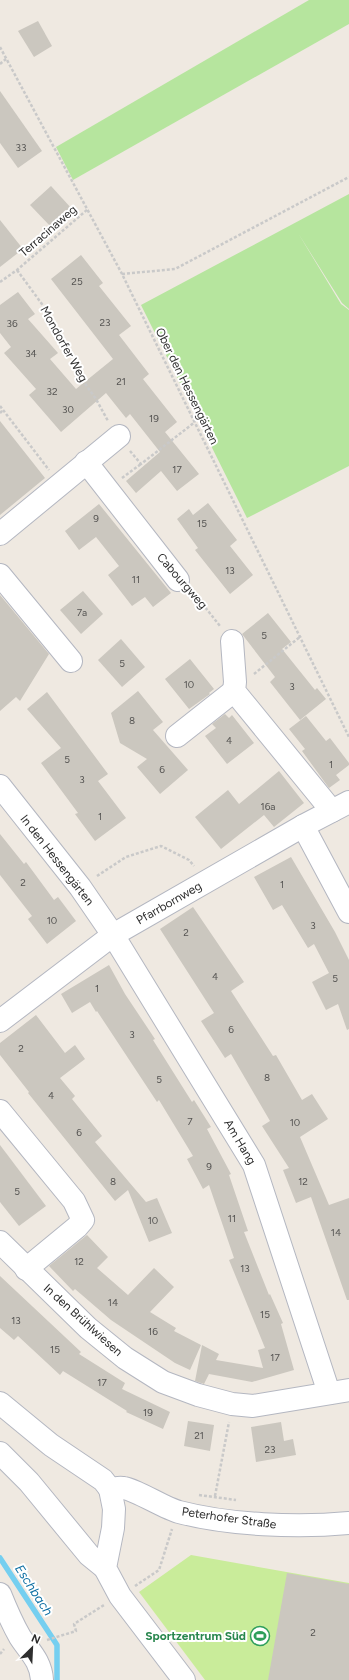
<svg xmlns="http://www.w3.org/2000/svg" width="349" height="1680" font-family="Figtree,sans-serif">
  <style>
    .green { fill: #b6e59e }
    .pitch { fill: #c9ec9a }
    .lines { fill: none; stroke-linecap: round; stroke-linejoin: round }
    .stream { stroke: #75cff0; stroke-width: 5.5 }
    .building { fill: #cbc7bf }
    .minor-casing { stroke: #b4b7c1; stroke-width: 24 }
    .path { stroke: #c9c9c9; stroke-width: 2.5; stroke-dasharray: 3 2; stroke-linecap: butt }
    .minor { stroke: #fff; stroke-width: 22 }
    .labels { text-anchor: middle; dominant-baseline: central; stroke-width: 4; stroke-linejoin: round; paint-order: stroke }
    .number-label { font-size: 10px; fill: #555452 }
    .street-label { font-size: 12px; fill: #2e2e2e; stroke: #fff }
    .leisure-label { font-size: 12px; font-weight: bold; fill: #27864d; stroke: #fff; text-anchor: end }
    .water-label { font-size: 13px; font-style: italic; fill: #0d6fa3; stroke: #fff }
  </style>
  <rect width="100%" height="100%" fill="#efe9e1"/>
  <g class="green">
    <path d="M309,0H349V24L73,180L56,147Z"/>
    <path d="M349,194V309L342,303L298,233L341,304L349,310V466L247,518L141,305Z"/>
  </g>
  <path class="pitch" d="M191,1555L349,1583V1680H205L139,1592Z"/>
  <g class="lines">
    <path class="stream" d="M0,1558L57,1645V1680"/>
  </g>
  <g class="building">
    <path d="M38,21L52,46L34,57L18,31Z"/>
    <path d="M0,91L42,151L18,168L0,143Z"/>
    <path d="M51,186L72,209L52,228L30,205Z"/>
    <path d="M0,220L23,249L0,267Z"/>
    <path d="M81,255L103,283L99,286L131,326L119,335L149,374L143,379L177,422L165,432L199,474L177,491L161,471L136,493L126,481L160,452L130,414L126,418L106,393L61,432L29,395L36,389L4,353L11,347L0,333V305L18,292L35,314L28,319L58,353L50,359L76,389L113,359L51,279Z"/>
    <path d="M0,421L45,478L0,515Z"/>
    <path d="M208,503L237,540L230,546L253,575L230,594L195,550L198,548L177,519L189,509L193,515Z"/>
    <path d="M99,504L171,593L153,607L145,597L132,606L108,575L119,566L96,537L79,550L65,531Z"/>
    <path d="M83,591L103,614L81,634L60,610Z"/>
    <path d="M0,595L49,654L20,701L16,697L0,711Z"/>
    <path d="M268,613L291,642L282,649L315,690L317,688L326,699L300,720L270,682L275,677L242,634Z"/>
    <path d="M121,639L145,667L122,687L98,660Z"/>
    <path d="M190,659L214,689L209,693L210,694L189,709L165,679Z"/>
    <path d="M138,691L163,722L153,730L188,770L160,794L137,767L147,759L120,743L111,713Z"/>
    <path d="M47,692L108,774L98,781L126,818L95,841L75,814L78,813L41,763L61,748L27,709Z"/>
    <path d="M225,714L229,718L232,715L254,743L227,764L205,736L216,728L212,724Z"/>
    <path d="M306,716L326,741L330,738L349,763V765L336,775L340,780L329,788L302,751L305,749L289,729Z"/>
    <path d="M279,771L304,803L274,827L264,815L221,849L195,817L228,790L239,804Z"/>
    <path d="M0,834L24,864L26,862L54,900L58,897L76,921L47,944L28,919L32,916L0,875Z"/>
    <path d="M291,857L335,932L349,960V1029L347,1030L338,1004L326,1010L312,982L329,973L314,944L308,948L282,905L273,910L254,877Z"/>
    <path d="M193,907L244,982L231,991L273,1056L276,1055L302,1100L312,1094L328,1119L300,1137L329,1205L349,1198V1300H347L311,1197L296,1203L283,1170L289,1168L262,1126L270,1121L231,1054L225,1058L201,1021L214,1013L160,929Z"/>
    <path d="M109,965L125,994L155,1039L153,1040L192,1102L194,1100L211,1127L207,1129L231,1174L229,1175L248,1231L244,1232L269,1295L270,1294L283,1323L281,1324L294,1370L252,1382L209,1374L204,1384L195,1381L202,1345L219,1354L216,1360L263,1368L258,1350L265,1348L229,1260L234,1258L209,1185L203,1189L187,1159L193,1156L159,1100L157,1102L97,1011L96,1012L90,1002L72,1013L61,994Z"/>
    <path d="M36,1015L65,1053L75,1045L85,1059L60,1078L75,1096L72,1099L102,1136L95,1142L146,1202L157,1198L172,1233L149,1242L128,1190L115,1201L28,1093L29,1092L0,1055V1043Z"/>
    <path d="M0,1145L46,1206L19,1226L0,1202Z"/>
    <path d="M87,1235L108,1257L97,1268L128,1295L154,1268L174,1287L150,1312L176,1328L174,1331L201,1345L190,1370L175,1363L111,1320L75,1289L73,1291L49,1266Z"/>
    <path d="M0,1276L81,1352L79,1354L125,1383L122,1389L170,1412L163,1429L126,1412L127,1411L63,1371L60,1375L18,1336L14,1340L0,1328Z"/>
    <path d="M188,1421L214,1425L210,1451L184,1446Z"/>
    <path d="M281,1422L284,1441L293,1439L296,1455L256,1462L251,1427Z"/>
    <path d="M287,1573L349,1584V1680H268Z"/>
  </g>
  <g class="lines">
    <g class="minor-casing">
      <g id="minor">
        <path d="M86,462L178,580"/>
        <path d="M0,534L119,436"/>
        <path d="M0,575L71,661"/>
        <path d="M232,641L235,682L234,691L332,811"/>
        <path d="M177,736L234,691"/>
        <path d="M0,786L80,887L113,935L254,1165L329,1393"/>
        <path d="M303,826L349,912"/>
        <path d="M0,1021L113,935L303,826L349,802"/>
        <path d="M0,1111L74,1201L83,1220L77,1227L26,1269"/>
        <path d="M0,1242L88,1328L125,1358L163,1382L198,1395L232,1404L253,1406L349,1390"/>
        <path d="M0,1403L51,1445L103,1480L110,1489"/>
        <path d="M0,1453L29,1482L89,1555L105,1568"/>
        <path d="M110,1489C114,1489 119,1487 123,1488C135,1489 164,1508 179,1512C229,1525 297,1528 349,1523"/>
        <path d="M110,1489L114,1509L113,1528L105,1568L120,1596L184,1680"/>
        <path d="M0,1594C6,1609 12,1623 20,1637C29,1651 41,1661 42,1680"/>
      </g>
    </g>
    <g class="path">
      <path d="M0,47L122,274L349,737"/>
      <path d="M0,64L6,59"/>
      <path d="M17,270L50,315L52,328L75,360L76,371L96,399L108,421"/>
      <path d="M122,274L175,269L349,177"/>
      <path d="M0,282L17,270L88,209"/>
      <path d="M0,406L49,470"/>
      <path d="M0,413L3,410"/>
      <path d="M130,451L141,464L195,422"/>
      <path d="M122,478L141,464"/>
      <path d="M193,592L220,626"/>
      <path d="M254,674L301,636"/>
      <path d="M97,876L126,857L161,846L189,860L194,866"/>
      <path d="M199,1495L236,1500"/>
      <path d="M215,1496L229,1422"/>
      <path d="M135,1586L159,1570L172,1529"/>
      <path d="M47,1640L76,1631L74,1624L104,1605"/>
      <path d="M0,1654L4,1649"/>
    </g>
    <use href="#minor" class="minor"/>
  </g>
  <defs>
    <g id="stadium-ring" transform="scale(1)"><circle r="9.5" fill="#fff" stroke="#2e9e5b" stroke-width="1.5"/><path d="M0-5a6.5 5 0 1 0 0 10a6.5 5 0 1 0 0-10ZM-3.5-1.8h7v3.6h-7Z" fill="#2e9e5b"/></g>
  </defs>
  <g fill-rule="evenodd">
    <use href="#stadium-ring" x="260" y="1636"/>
  </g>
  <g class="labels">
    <g class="number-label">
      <text x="21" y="147">33</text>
      <text x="77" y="281">25</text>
      <text x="105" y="322">23</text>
      <text x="12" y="323">36</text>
      <text x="31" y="353">34</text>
      <text x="121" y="381">21</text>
      <text x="52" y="391">32</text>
      <text x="68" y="409">30</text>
      <text x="154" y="418">19</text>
      <text x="177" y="469">17</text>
      <text x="96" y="518">9</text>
      <text x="202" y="523">15</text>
      <text x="230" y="570">13</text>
      <text x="136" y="579">11</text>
      <text x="82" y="612">7a</text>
      <text x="264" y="635">5</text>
      <text x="122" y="663">5</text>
      <text x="189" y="684">10</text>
      <text x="292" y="686">3</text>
      <text x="132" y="720">8</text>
      <text x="229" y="740">4</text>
      <text x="67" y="759">5</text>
      <text x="331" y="764">1</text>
      <text x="162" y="769">6</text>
      <text x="82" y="779">3</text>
      <text x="268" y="806">16a</text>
      <text x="100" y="816">1</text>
      <text x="23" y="882">2</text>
      <text x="282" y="884">1</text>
      <text x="52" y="920">10</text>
      <text x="313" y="925">3</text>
      <text x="186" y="932">2</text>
      <text x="215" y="976">4</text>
      <text x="335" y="978">5</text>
      <text x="97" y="988">1</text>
      <text x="231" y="1029">6</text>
      <text x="132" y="1034">3</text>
      <text x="21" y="1048">2</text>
      <text x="267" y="1077">8</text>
      <text x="159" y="1079">5</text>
      <text x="51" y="1095">4</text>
      <text x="190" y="1121">7</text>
      <text x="295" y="1122">10</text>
      <text x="79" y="1132">6</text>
      <text x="209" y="1166">9</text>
      <text x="113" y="1181">8</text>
      <text x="303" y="1181">12</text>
      <text x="17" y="1191">5</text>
      <text x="232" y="1218">11</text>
      <text x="153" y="1220">10</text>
      <text x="336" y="1232">14</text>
      <text x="79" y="1261">12</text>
      <text x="245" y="1268">13</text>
      <text x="113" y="1302">14</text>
      <text x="265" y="1314">15</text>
      <text x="16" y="1320">13</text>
      <text x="153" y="1331">16</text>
      <text x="55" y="1349">15</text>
      <text x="275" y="1357">17</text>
      <text x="102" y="1382">17</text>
      <text x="148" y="1412">19</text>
      <text x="199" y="1435">21</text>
      <text x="270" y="1449">23</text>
      <text x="313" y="1632">2</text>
    </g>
    <g class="street-label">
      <text transform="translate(48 231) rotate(-41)">Terracinaweg</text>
      <text transform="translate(64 344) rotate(61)">Mondorfer Weg</text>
      <text transform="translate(187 386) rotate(64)">Ober den Hessengärten</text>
      <text transform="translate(182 581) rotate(49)">Cabourgweg</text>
      <text transform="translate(57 860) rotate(52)">In den Hessengärten</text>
      <text transform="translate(169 903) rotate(-30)">Pfarrbornweg</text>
      <text transform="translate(240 1142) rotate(59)">Am Hang</text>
      <text transform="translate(83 1320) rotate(42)">In den Brühlwiesen</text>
      <text transform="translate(229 1518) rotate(8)">Peterhofer Straße</text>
    </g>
    <g class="leisure-label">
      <text x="246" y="1636">Sportzentrum Süd</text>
    </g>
    <g class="water-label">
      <text transform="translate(34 1590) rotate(57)">Eschbach</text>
    </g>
  </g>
  <g transform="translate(32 1648) rotate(24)" stroke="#ffffff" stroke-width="3" paint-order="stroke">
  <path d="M0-3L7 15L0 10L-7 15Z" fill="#2e2e2e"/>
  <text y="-6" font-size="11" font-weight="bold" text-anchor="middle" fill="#2e2e2e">N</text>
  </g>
</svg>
